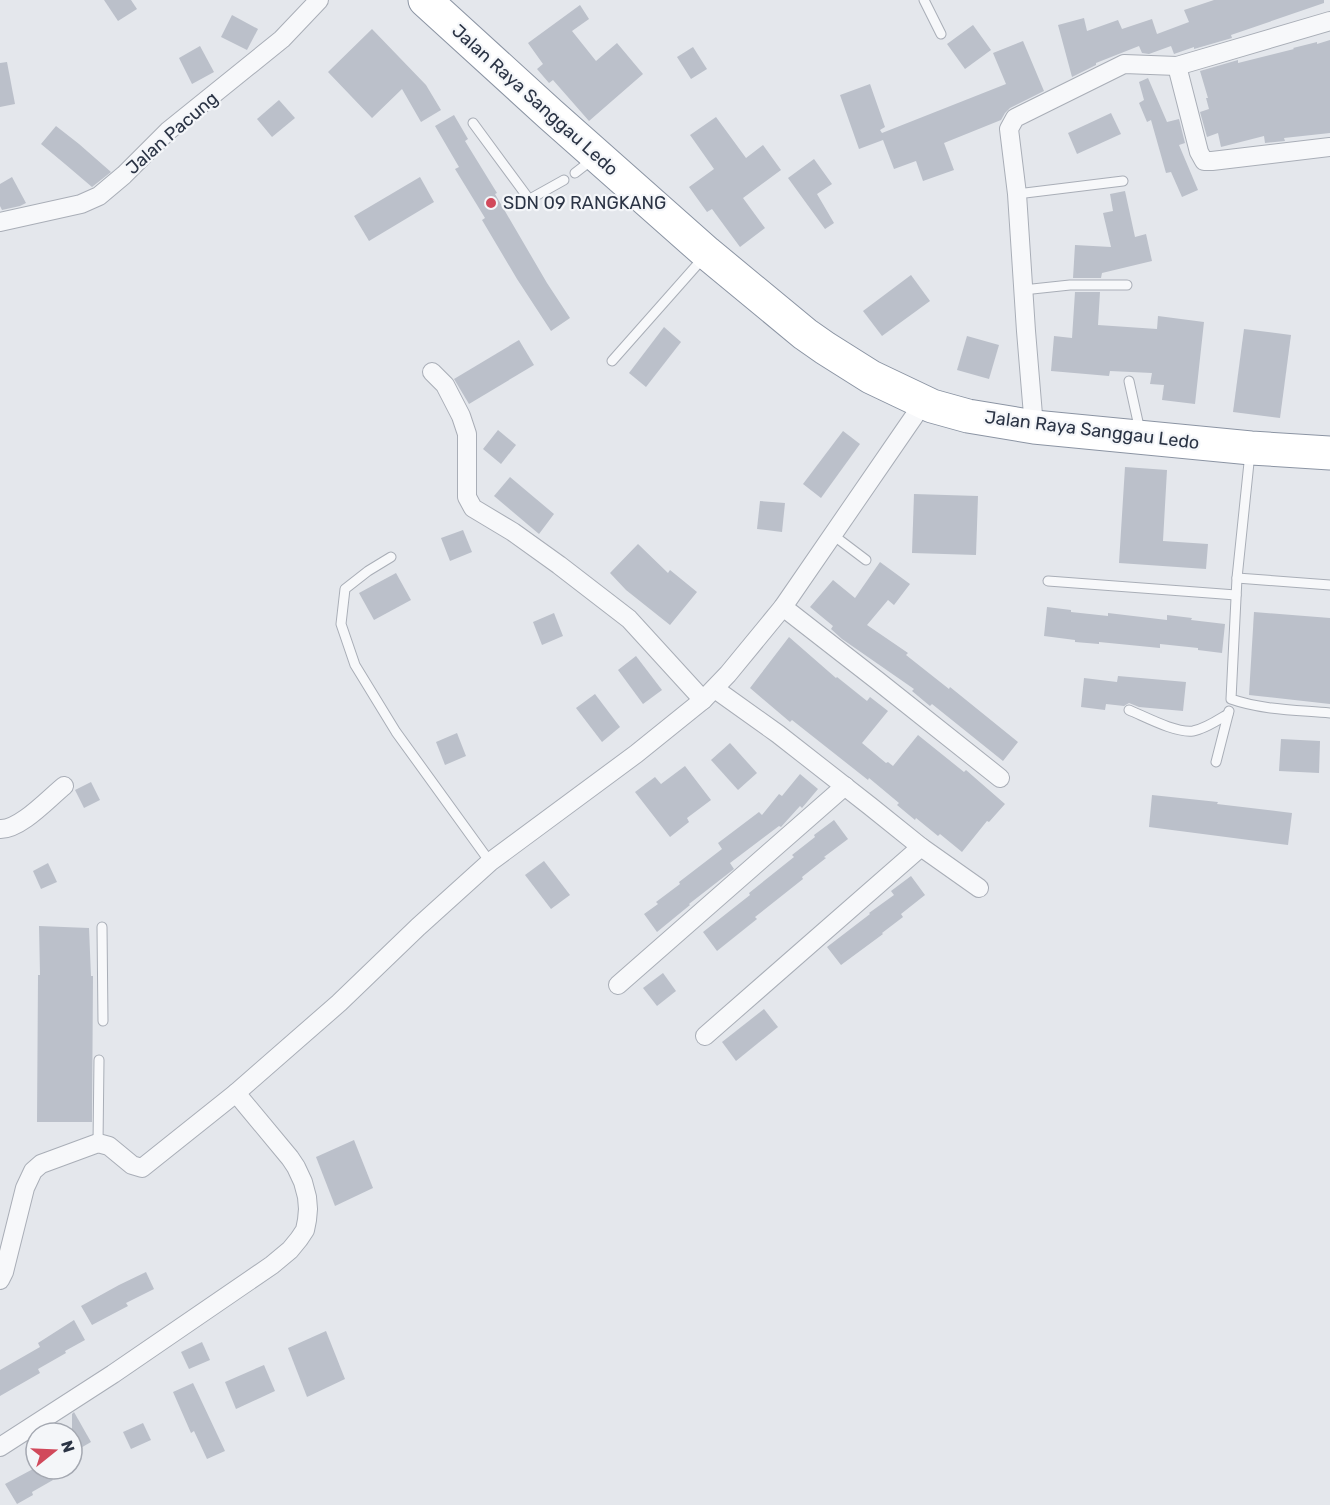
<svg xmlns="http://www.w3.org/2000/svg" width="1330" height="1505" font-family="Rubik,sans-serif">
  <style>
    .building { fill: #bbc0ca }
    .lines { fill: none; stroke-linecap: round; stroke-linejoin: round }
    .lane-casing { stroke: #a9aeb7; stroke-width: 11 }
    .street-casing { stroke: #a9aeb7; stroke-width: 20 }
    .highway-casing { stroke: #8b94a3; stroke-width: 35 }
    .lane { stroke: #f7f8fa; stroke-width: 9 }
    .street { stroke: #f7f8fa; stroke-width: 18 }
    .highway { stroke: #fff; stroke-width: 33 }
    .poi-dot { fill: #d1495b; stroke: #f4f6f9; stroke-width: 2 }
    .labels { text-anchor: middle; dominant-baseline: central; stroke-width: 4.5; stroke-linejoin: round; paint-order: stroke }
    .street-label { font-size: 18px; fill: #2b3445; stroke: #f4f6f9 }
    .poi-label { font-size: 18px; fill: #2b3445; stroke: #f4f6f9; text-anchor: start }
  </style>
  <rect width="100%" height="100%" fill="#e4e7ec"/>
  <g class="building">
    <path d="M104,0H131L137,9L118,21Z"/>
    <path d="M1214,0H1324V3L1231,35L1232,38L1194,49V47L1174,54L1171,46L1149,54L1142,53L1139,46L1096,63V65L1072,77L1058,25L1084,18L1087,31L1118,20L1122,29L1152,19L1157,34L1189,22L1184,10Z"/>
    <path d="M580,5L589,19L572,31L596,61L617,43L643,74L589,121L553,80L549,83L537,69L543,64L528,43Z"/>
    <path d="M232,15L258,29L247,50L221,37Z"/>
    <path d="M973,25L991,50L965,69L947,44Z"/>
    <path d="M372,29L426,85L441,110L421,122L402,89L372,118L328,72Z"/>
    <path d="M1330,40V133L1284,138L1285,141L1265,143L1264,136L1221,147L1218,133L1207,137L1200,112L1209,109L1206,98H1208L1200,71L1238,60V63L1294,49L1293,48L1317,42V44Z"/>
    <path d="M1023,41L1044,91L1010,108L1005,113L1001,120L944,143L954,170L923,181L916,161L894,169L883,140L859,149L840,95L870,84L885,127L880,130L882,133L1006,84L993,53Z"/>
    <path d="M200,46L214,72L192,84L179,58Z"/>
    <path d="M693,47L707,69L691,79L677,57Z"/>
    <path d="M7,62L15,104L0,107V63Z"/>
    <path d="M1148,78L1167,122L1179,119L1185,143L1179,145L1198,190L1182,197L1171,172L1166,173L1151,120L1147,122L1139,103L1144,100L1139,82Z"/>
    <path d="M279,100L295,118L272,137L257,119Z"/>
    <path d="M1111,113L1121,134L1077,154L1068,133Z"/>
    <path d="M454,115L468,139L465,141L497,193L495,194L547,283L570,318L551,331L517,279L482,220L485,218L455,169L459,167L435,126Z"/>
    <path d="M716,117L746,158L763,145L781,170L743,198L765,228L740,247L712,209L707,212L689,187L714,169L690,135Z"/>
    <path d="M56,126L79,144L111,172L92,187L65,164L41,144Z"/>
    <path d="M814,159L832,184L817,194L834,223L825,229L788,178Z"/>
    <path d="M12,177L26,203L20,206L2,210L0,206V184Z"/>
    <path d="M420,177L434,202L369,241L354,216Z"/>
    <path d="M1125,191L1135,237L1146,234L1152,261L1102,273L1101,278H1073L1075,245L1111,247L1103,213L1113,211L1110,194Z"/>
    <path d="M911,275L930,301L882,336L863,311Z"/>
    <path d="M1075,292H1100L1098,325L1157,329L1158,316L1204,322L1195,404L1162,400L1164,385L1150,384L1152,373L1110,371L1109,376L1051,371L1054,336L1072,338Z"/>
    <path d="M664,327L681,342L646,387L629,373Z"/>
    <path d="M1244,329L1291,335L1280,418L1233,412Z"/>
    <path d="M967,336L999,345L989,379L957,370Z"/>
    <path d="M519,340L534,365L469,404L454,379Z"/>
    <path d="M498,430L516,445L501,464L483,449Z"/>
    <path d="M843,431L860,444L821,498L803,484Z"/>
    <path d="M1125,467L1167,470L1163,541L1208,544L1206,569L1119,563Z"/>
    <path d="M510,477L554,514L539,534L494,496Z"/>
    <path d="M914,494L978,496L976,555L912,553Z"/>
    <path d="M760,501L785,503L782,532L757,529Z"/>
    <path d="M463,530L472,552L450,561L441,538Z"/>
    <path d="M638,544L668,573L670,570L697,592L670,625L626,590L610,573Z"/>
    <path d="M880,562L910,584L894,605L888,600L867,625L908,653L906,655L949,689L950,687L1018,742L1003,761L932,704L930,706L912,691L914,689L842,639L831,629L833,626L810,607L833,580L855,598Z"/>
    <path d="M396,573L411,600L374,620L359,593Z"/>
    <path d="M1047,607L1071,610V612L1108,616V613L1167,620V615L1192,618L1191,620L1225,624L1222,653L1198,650V648L1160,644V648L1099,642V644L1075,642V640L1044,636Z"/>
    <path d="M1254,612L1330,618V704L1249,695Z"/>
    <path d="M554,613L563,636L542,645L533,622Z"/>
    <path d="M789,637L836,678L837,677L867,701L870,697L888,711L862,743L886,763L888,762L893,766L918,735L964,772L966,770L1005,804L989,822L987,821L962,852L940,834L938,836L916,818L915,820L897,805L899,803L869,778L868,780L792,720L790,722L750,688Z"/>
    <path d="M636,656L662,690L643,704L618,670Z"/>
    <path d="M1118,676L1186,682L1183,711L1139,707L1129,703L1124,706L1106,704L1105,710L1081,707L1084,678L1117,682Z"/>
    <path d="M595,694L620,727L602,742L576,708Z"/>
    <path d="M457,733L466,756L445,765L436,742Z"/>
    <path d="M1281,739L1320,741L1319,773L1279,771Z"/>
    <path d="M730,743L757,773L738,790L711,760Z"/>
    <path d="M685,766L711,800L687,818L689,822L670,837L635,792L655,777L661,784Z"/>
    <path d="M800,774L818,789L802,808L800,806L781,827L779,826L730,863L734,869L689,904L690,905L657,932L644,914L658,904L656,902L680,884L679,882L722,849L718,843L759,812L762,815L779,794L782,796Z"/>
    <path d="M91,782L100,800L84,808L75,790Z"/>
    <path d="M1152,795L1218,802L1217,804L1292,813L1288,845L1149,827Z"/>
    <path d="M834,820L848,839L824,857L826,858L802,877L803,879L755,917L757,919L717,951L703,932L750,895L749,893L794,857L792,855L815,837L814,835Z"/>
    <path d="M544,861L570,895L551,909L525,875Z"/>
    <path d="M48,863L57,882L41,889L33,871Z"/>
    <path d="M911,876L925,895L901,914L903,917L882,933L883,934L841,965L827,947L870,914L869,913L894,895L891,891Z"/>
    <path d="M39,926L89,928L91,976H93L92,1122H37L38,975H40Z"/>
    <path d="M663,973L676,991L657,1006L643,988Z"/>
    <path d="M764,1009L778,1027L736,1061L722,1042Z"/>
    <path d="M354,1140L373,1188L335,1206L316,1157Z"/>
    <path d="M146,1272L154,1289L126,1303L128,1306L92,1325L81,1306L119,1285Z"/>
    <path d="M74,1320L85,1340L65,1351L66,1353L38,1369L40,1373L0,1396V1370L40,1347L38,1343Z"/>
    <path d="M326,1331L345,1379L307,1397L288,1348Z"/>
    <path d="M202,1342L210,1360L189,1369L181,1352Z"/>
    <path d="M264,1365L275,1391L236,1409L225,1382Z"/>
    <path d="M193,1383L225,1451L207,1459L194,1431L191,1433L173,1392Z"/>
    <path d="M74,1412L91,1442L72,1453V1414Z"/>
    <path d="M143,1423L151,1440L131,1449L123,1432Z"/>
    <path d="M33,1469H46L53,1480L32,1492L33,1495L17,1504L5,1484Z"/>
  </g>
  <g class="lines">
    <g class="lane-casing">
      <g id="lane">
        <path d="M924,0L941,34"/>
        <path d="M473,123L529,199"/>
        <path d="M575,173L593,159"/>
        <path d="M1017,194L1123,181"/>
        <path d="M521,204L564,180"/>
        <path d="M1023,290L1070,285H1127"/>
        <path d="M612,361L704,257"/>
        <path d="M1129,381L1140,431"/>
        <path d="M1250,453L1237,578L1231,699C1262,710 1297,710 1330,713"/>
        <path d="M833,535L866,560"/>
        <path d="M391,557L368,571L345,589L341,624L355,665L396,732L490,862"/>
        <path d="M1237,578L1330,585"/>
        <path d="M1048,581L1236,595"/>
        <path d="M1129,710C1146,717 1175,733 1193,731C1205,729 1218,720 1228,714"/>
        <path d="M1216,762L1229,711"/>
        <path d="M102,927L103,1021"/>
        <path d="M98,1143L99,1060"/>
      </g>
    </g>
    <g class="street-casing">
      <g id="street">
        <path d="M1177,66L1199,152L1204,161H1212L1330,147"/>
        <path d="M0,222L81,204L99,196L124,175L168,131L282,39L319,0"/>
        <path d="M432,372L445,385L461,416L467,434V497L473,508L513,532L559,565L629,619L703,700"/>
        <path d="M1034,427L1026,331L1017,194L1009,129L1015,118L1124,64L1177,66L1330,21"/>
        <path d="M783,607L878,681L1000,778"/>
        <path d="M715,689L778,734L870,806L921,847L979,888"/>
        <path d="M0,829C20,830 49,798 64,786"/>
        <path d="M618,985L845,786"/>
        <path d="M705,1036L921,847"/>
        <path d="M0,1280L4,1272L25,1188L33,1171L41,1164L98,1143L109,1146L132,1165L142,1168L236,1093L339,1003L418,927L490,862L636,754L703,700L728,674L783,607L924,402"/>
        <path d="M0,1447L113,1374L272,1265L290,1250L299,1239L305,1230L307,1220L308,1209L307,1197L303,1182L296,1167L290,1158L236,1093"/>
      </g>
    </g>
    <g class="highway-casing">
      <path id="highway" d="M425,0L550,114L707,253L805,334L825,348L871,377L932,406L968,416L1034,427L1251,448L1330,453"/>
    </g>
    <use href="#lane" class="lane"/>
    <use href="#street" class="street"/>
    <use href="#highway" class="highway"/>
  </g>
  <circle class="poi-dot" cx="491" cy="203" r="6"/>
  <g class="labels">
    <g class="street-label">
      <text transform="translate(535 100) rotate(42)">Jalan Raya Sanggau Ledo</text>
      <text transform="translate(172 133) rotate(-41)">Jalan Pacung</text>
      <text transform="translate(1092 430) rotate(7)">Jalan Raya Sanggau Ledo</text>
    </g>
    <g class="poi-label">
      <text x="503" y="203">SDN 09 RANGKANG</text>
    </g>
  </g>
  <g transform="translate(54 1451) rotate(72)"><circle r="28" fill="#f4f6f9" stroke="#a4a8b1" stroke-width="1.5"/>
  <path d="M0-4.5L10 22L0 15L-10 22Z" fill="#d1495b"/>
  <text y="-9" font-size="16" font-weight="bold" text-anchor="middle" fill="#2b3445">N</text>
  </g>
</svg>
